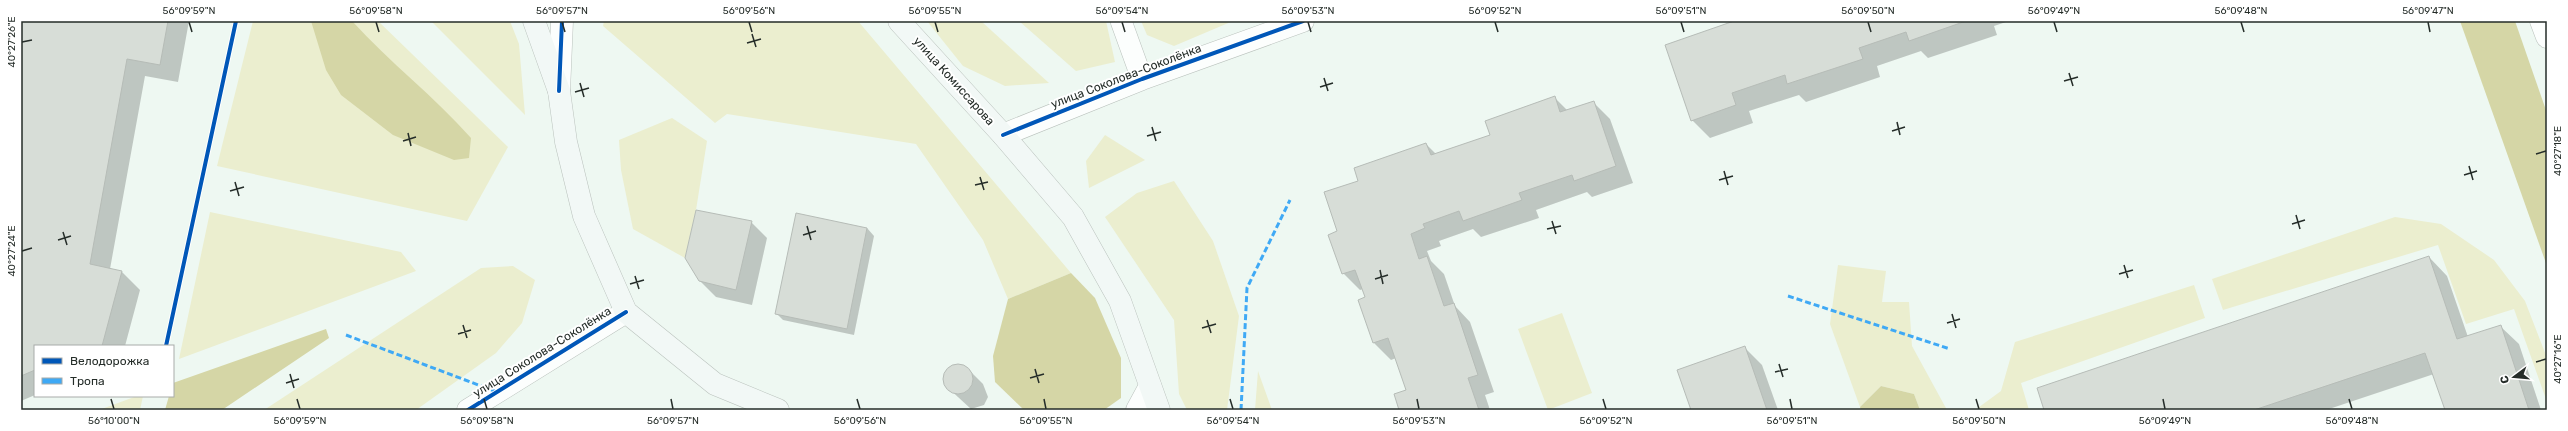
<svg xmlns="http://www.w3.org/2000/svg" width="2568" height="431" font-family="Rubik,sans-serif">
  <style>
    .green { fill: #ebeecf }
    .forest { fill: #d5d6a6 }
    .shadow { fill: #0003 }
    .building { fill: #d7ddd7; stroke: #b6bcb7 }
    .lines { fill: none; stroke-linecap: round; stroke-linejoin: round }
    .service-casing { stroke: #bac2bd; stroke-width: 22 }
    .minor-casing { stroke: #bac2bd; stroke-width: 23 }
    .tertiary-casing { stroke: #bac2bd; stroke-width: 23 }
    .secondary-casing { stroke: #bac2bd; stroke-width: 23 }
    .service { stroke: #fcfefd; stroke-width: 21 }
    .minor { stroke: #fcfefd; stroke-width: 22 }
    .tertiary { stroke: #fcfefd; stroke-width: 22 }
    .secondary { stroke: #f2f8f6; stroke-width: 22 }
    .quiet { stroke: #3fa9f5; stroke-width: 3; stroke-dasharray: 6 3; stroke-linecap: butt }
    .cycleway-casing { stroke: #fff; stroke-width: 6 }
    .cycleway { stroke: #0057b8; stroke-width: 4 }
    .ticks { fill: none; stroke: #252d29; stroke-width: 1.5 }
    .labels { text-anchor: middle; dominant-baseline: central; stroke-width: 4; stroke-linejoin: round; paint-order: stroke }
    .street-label { font-size: 12px; fill: #252d29; stroke: #fff }
    .neatline { fill: none; stroke: #252d29; stroke-width: 1.5 }
    .ticks-label { font-size: 10px; text-anchor: middle; fill: #252d29 }
  </style>
  <rect width="100%" height="100%" fill="#eef8f2"/>
  <g class="green">
    <path d="M253,21H378L508,147L467,221L217,166Z"/>
    <path d="M431,21H510L519,44L525,115Z"/>
    <path d="M604,21H858L1071,273L1008,299L983,240L916,144L727,114L715,123L603,26Z"/>
    <path d="M927,21H981L1049,83L1005,86L963,66Z"/>
    <path d="M1019,21H1106L1115,62L1076,71Z"/>
    <path d="M1141,21H1233L1174,46L1147,35Z"/>
    <path d="M672,118L707,141L696,210L685,258L633,229L621,170L619,140Z"/>
    <path d="M1105,135L1145,160L1089,188L1086,161Z"/>
    <path d="M1174,181L1213,241L1239,316L1227,410H1187L1179,394L1174,320L1105,217L1137,193Z"/>
    <path d="M210,212L401,252L416,271L179,359Z"/>
    <path d="M2395,217L2441,224L2494,260L2525,301L2547,358V402L2514,309L2466,324L2438,245L2223,310L2212,279Z"/>
    <path d="M1838,265L1886,271L1882,302H1909L1912,346L1947,410H1920L1914,394L1881,386L1860,407L1830,324Z"/>
    <path d="M513,266L535,280L522,323L496,353L416,410H264L481,268Z"/>
    <path d="M2194,285L2205,318L2021,383L2029,410H1975L2001,391L2015,342Z"/>
    <path d="M1562,313L1592,393L1548,410L1518,329Z"/>
    <path d="M1258,371L1272,410H1255Z"/>
    <path d="M137,396H143L140,410H99Z"/>
  </g>
  <g class="forest">
    <path d="M311,21H352C390,63 434,96 471,138L469,158L454,160L393,135L341,95L326,70Z"/>
    <path d="M2460,21H2515L2547,113V266Z"/>
    <path d="M1071,273L1095,298L1121,358V398L1104,410H1024L995,382L993,356L1008,299Z"/>
    <path d="M326,329L329,338L222,410H165L169,396H173V383Z"/>
    <path d="M1881,386L1914,394L1920,410H1861L1860,407Z"/>
  </g>
  <g class="shadow">
    <path d="M21,21H189L178,82L145,76L110,269L122,272L140,290L125,346H35V395L21,401Z"/>
    <path d="M1737,21H2009L1994,26L1997,35L1928,58L1921,51L1877,66L1880,77L1806,102L1799,95L1749,111L1753,123L1710,138L1692,120Z"/>
    <path d="M1555,98L1568,111L1593,102L1610,119L1633,183L1592,197L1587,192L1536,210L1539,218L1481,237L1473,229L1439,241L1441,246L1427,251L1431,261L1444,274L1455,306L1470,322L1494,392L1485,395L1490,410H1400L1407,390L1396,358L1391,360L1374,343L1359,300L1366,298L1363,289L1360,290L1343,273L1338,232L1359,181L1426,144L1436,154L1491,135Z"/>
    <path d="M751,222L767,238L752,305L716,297L700,281Z"/>
    <path d="M867,228L874,236L854,335L783,320L776,313Z"/>
    <path d="M2429,257L2447,276L2468,337L2500,326L2519,344L2541,410H2446L2434,374L2326,410H2045Z"/>
    <path d="M1744,347L1762,365L1778,410H1693Z"/>
    <path d="M958,365L967,368L983,384L988,397L984,405L971,409L946,386L944,377L949,368Z"/>
  </g>
  <g class="building">
    <path d="M21,21H168L160,65L127,59L90,264L122,271L102,346H35V370L21,376Z"/>
    <path d="M1734,21H1966L1909,41L1906,32L1859,48L1863,59L1787,84L1785,75L1732,93L1736,105L1691,121L1665,45Z"/>
    <path d="M1555,96L1560,112L1594,101L1616,166L1574,181L1572,175L1519,193L1522,200L1463,221L1459,211L1423,224L1425,228L1411,234L1419,259L1427,256L1444,306L1454,303L1478,375L1468,378L1479,410H1399L1394,394L1406,390L1388,338L1373,343L1358,300L1365,297L1355,270L1342,274L1328,235L1337,231L1324,192L1358,181L1354,168L1426,143L1431,155L1490,135L1485,121Z"/>
    <path d="M696,210L752,221L736,290L699,281L685,258Z"/>
    <path d="M796,213L867,228L847,329L775,314Z"/>
    <path d="M2429,256L2457,339L2501,325L2529,410H2445L2425,353L2254,410H2044L2037,388Z"/>
    <path d="M1745,346L1767,410H1691L1677,370Z"/>
    <circle cx="958" cy="379" r="15"/>
  </g>
  <g class="lines">
    <g class="service-casing">
      <path id="service" d="M1121,21L1142,79"/>
    </g>
    <g class="minor-casing">
      <g id="minor">
        <path d="M2541,21L2547,37"/>
        <path d="M468,410L626,312"/>
      </g>
    </g>
    <g class="tertiary-casing">
      <g id="tertiary">
        <path d="M559,91L562,21"/>
        <path d="M1003,135L1142,79L1303,21"/>
        <path d="M1137,410L1150,386"/>
      </g>
    </g>
    <g class="secondary-casing">
      <g id="secondary">
        <path d="M534,21L559,91L566,142L584,216L626,312L715,384L778,410"/>
        <path d="M899,21L1003,135L1073,217L1120,301L1159,410"/>
      </g>
    </g>
    <use href="#service" class="service"/>
    <use href="#minor" class="minor"/>
    <use href="#tertiary" class="tertiary"/>
    <use href="#secondary" class="secondary"/>
    <g class="quiet">
      <path d="M1788,296L1950,349"/>
      <path d="M346,335L497,392"/>
      <path d="M1241,410L1247,288L1290,200"/>
    </g>
    <g class="cycleway-casing">
      <g id="cycleway">
        <path d="M559,91L562,21"/>
        <path d="M1003,135L1142,79L1303,21"/>
        <path d="M166,346L236,21"/>
        <path d="M468,410L626,312"/>
      </g>
    </g>
    <use href="#cycleway" class="cycleway"/>
  </g>
  <path class="ticks" d="M189,22L192,32M376,22L379,32M562,22L565,32M749,22L752,32M935,22L938,32M1122,22L1125,32M1308,22L1311,32M1495,22L1498,32M1681,22L1684,32M1868,22L1871,32M2054,22L2057,32M2241,22L2244,32M2428,22L2430,32M752,34L756,47M22,42L32,40M747,43L761,39M2069,73L2073,86M1324,78L1328,91M2064,81L2078,77M580,83L584,97M1320,87L1333,83M575,92L589,88M1897,122L1900,135M1152,127L1156,141M1892,131L1905,127M408,133L411,146M1147,136L1161,132M403,141L416,137M2536,154L2546,151M2469,166L2473,180M1724,171L1728,185M2464,175L2477,171M980,177L984,190M1719,180L1733,176M235,182L239,196M975,185L988,182M230,191L244,187M2296,215L2300,229M1552,221L1556,234M2292,224L2305,220M807,226L811,240M1547,229L1561,226M63,232L67,245M803,235L816,231M58,240L71,236M22,251L32,248M2124,265L2128,278M1380,270L1383,284M2119,274L2133,270M635,276L639,289M1375,279L1388,275M630,284L644,280M1952,314L1956,328M1207,320L1211,333M1947,323L1960,319M463,325L467,338M1202,328L1216,324M458,334L471,330M2536,362L2546,359M1779,364L1783,377M1035,369L1039,383M1775,372L1788,369M290,374L294,388M1030,378L1044,374M286,383L299,379M111,399L114,409M297,399L300,409M484,399L487,409M671,399L673,409M857,399L860,409M1044,399L1046,409M1230,399L1233,409M1417,399L1419,409M1603,399L1606,409M1790,399L1792,409M1976,399L1979,409M2163,399L2165,409M2349,399L2352,409"/>
  <g class="labels">
    <g class="street-label">
      <text transform="translate(1126 76) rotate(-21)">улица Соколова-Соколёнка</text>
      <text transform="translate(954 81) rotate(48)">улица Комиссарова</text>
      <text transform="translate(542 352) rotate(-32)">улица Соколова-Соколёнка</text>
    </g>
  </g>
  <rect width="2568" height="431" fill="none" stroke="#ffffff" stroke-width="44"/>
  <rect x="34" y="345" width="140" height="52" fill="#ffffff" stroke="#a8aba9"/>
  <rect x="42" y="358" width="20" height="6" fill="#0057b8" stroke="#a8aba9"/>
  <text x="70" y="365" font-size="12" fill="#252d29">Велодорожка</text>
  <rect x="42" y="378" width="20" height="6" fill="#3fa9f5" stroke="#a8aba9"/>
  <text x="70" y="385" font-size="12" fill="#252d29">Тропа</text>
  <g transform="translate(2514 377) rotate(254)" stroke="#ffffff" stroke-width="3" paint-order="stroke">
  <path d="M0-3L7 15L0 10L-7 15Z" fill="#252d29"/>
  <text y="-6" font-size="11" font-weight="bold" text-anchor="middle" fill="#252d29">С</text>
  </g>
  <rect x="22" y="22" width="2524" height="387" class="neatline"/>
  <g class="ticks-label">
    <text x="189" y="14">56°09'59"N</text>
    <text x="376" y="14">56°09'58"N</text>
    <text x="562" y="14">56°09'57"N</text>
    <text x="749" y="14">56°09'56"N</text>
    <text x="935" y="14">56°09'55"N</text>
    <text x="1122" y="14">56°09'54"N</text>
    <text x="1308" y="14">56°09'53"N</text>
    <text x="1495" y="14">56°09'52"N</text>
    <text x="1681" y="14">56°09'51"N</text>
    <text x="1868" y="14">56°09'50"N</text>
    <text x="2054" y="14">56°09'49"N</text>
    <text x="2241" y="14">56°09'48"N</text>
    <text x="2428" y="14">56°09'47"N</text>
    <text transform="translate(11 42) rotate(-90)" y="4">40°27'26"E</text>
    <text transform="translate(2557 151) rotate(-90)" y="4">40°27'18"E</text>
    <text transform="translate(11 251) rotate(-90)" y="4">40°27'24"E</text>
    <text transform="translate(2557 359) rotate(-90)" y="4">40°27'16"E</text>
    <text x="114" y="424">56°10'00"N</text>
    <text x="300" y="424">56°09'59"N</text>
    <text x="487" y="424">56°09'58"N</text>
    <text x="673" y="424">56°09'57"N</text>
    <text x="860" y="424">56°09'56"N</text>
    <text x="1046" y="424">56°09'55"N</text>
    <text x="1233" y="424">56°09'54"N</text>
    <text x="1419" y="424">56°09'53"N</text>
    <text x="1606" y="424">56°09'52"N</text>
    <text x="1792" y="424">56°09'51"N</text>
    <text x="1979" y="424">56°09'50"N</text>
    <text x="2165" y="424">56°09'49"N</text>
    <text x="2352" y="424">56°09'48"N</text>
  </g>
</svg>
